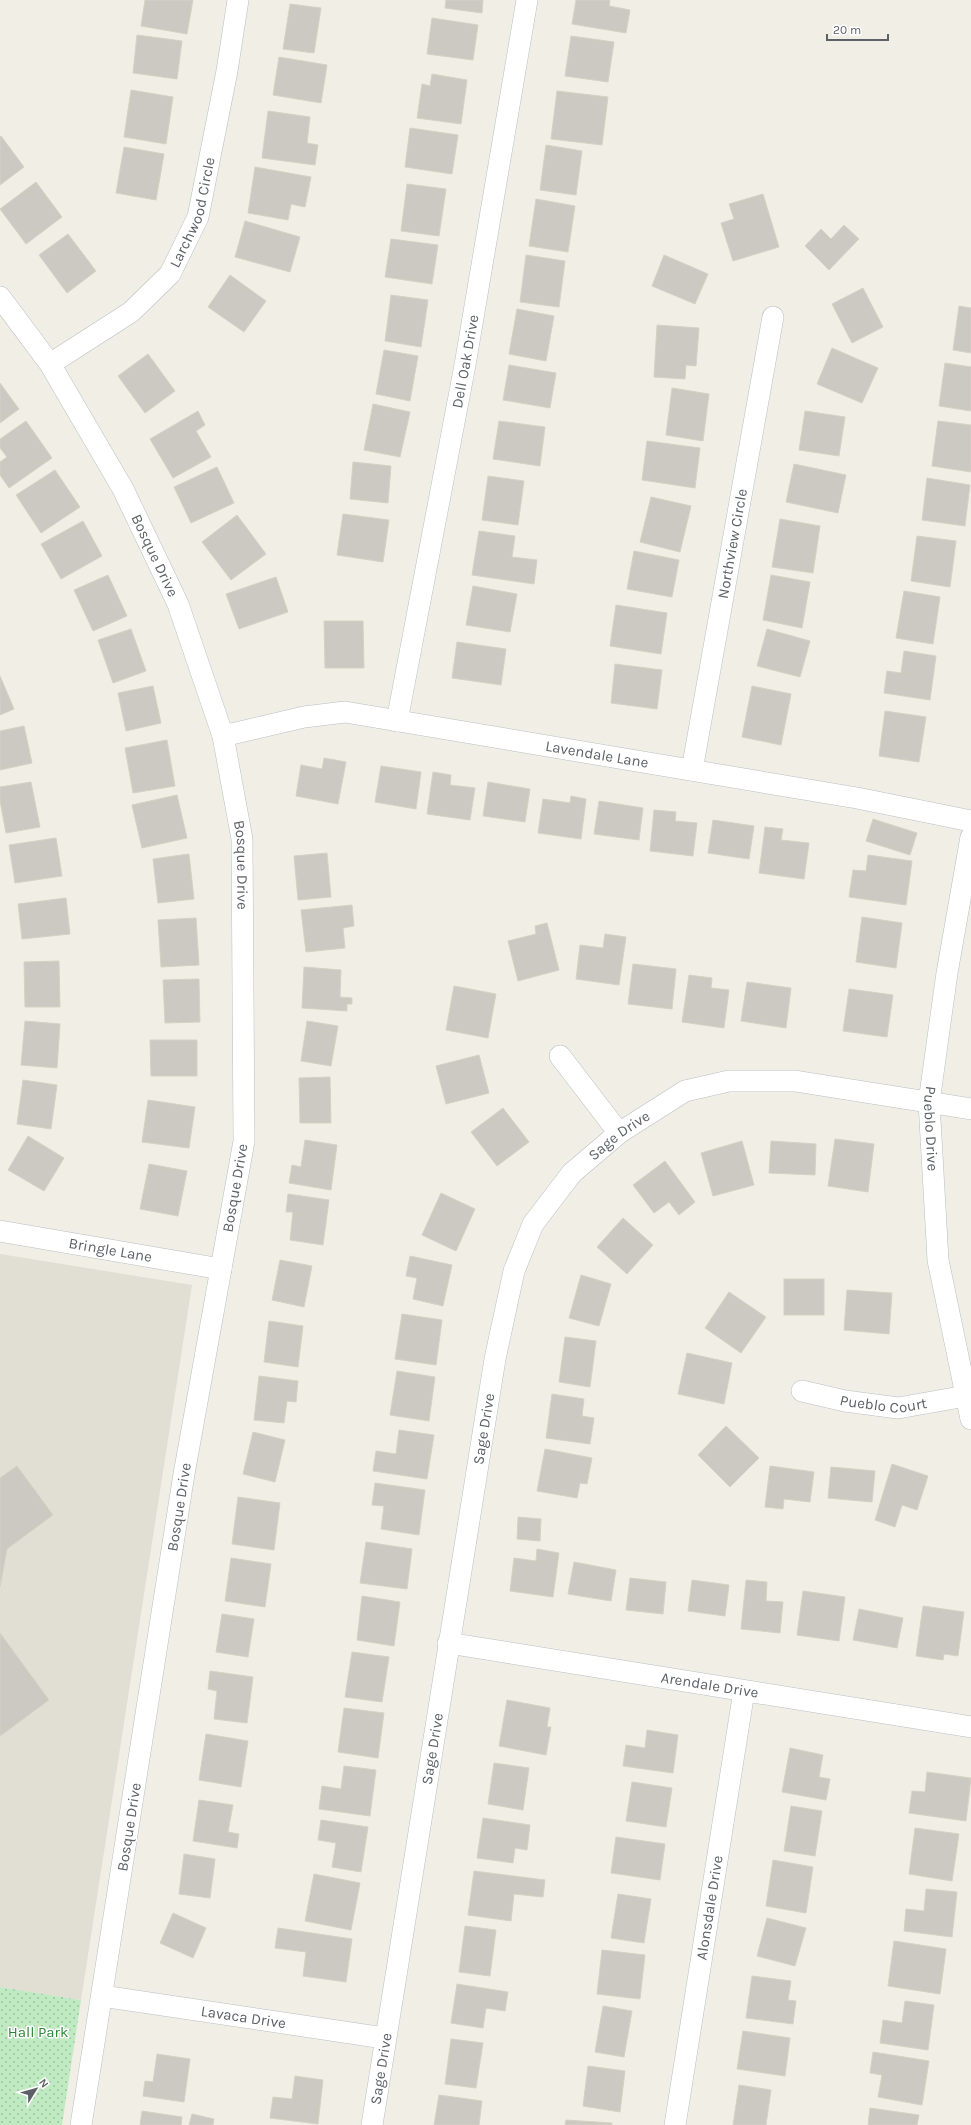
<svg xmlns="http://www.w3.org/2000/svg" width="971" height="2125" font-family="Karla,sans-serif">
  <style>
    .education { fill: #e1ded4 }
    .grass { fill: url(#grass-dots) }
    .building { fill: #ccc9c2; stroke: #d6d1c3 }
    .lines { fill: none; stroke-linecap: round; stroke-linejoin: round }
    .minor-casing { stroke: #babdc2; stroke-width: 22 }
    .minor { stroke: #fff; stroke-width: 21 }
    .labels { text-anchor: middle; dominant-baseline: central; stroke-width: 3; stroke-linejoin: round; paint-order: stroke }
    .street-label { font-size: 15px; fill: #5d6167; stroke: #fff }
    .park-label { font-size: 15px; fill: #2e8536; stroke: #fff }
  </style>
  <defs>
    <pattern id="grass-dots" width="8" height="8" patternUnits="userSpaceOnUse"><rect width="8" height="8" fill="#c0eac2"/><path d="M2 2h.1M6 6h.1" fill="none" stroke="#9fc1a1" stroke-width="1.8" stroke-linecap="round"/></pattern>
  </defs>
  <rect width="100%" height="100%" fill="#f1efe5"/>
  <path class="education" d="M0,1254L192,1285L81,2000L0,1987Z"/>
  <path class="grass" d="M0,1987L81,2000L62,2125H0Z"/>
  <g class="building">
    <path d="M145,0H193L187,34L141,26Z"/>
    <path d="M446,0H483L482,13L445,8Z"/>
    <path d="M576,0H610L609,6L630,10L626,33L572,24Z"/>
    <path d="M290,4L321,8L314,53L283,49Z"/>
    <path d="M432,18L478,25L473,60L427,54Z"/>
    <path d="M137,35L182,41L177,79L133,73Z"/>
    <path d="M571,36L614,42L608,82L565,76Z"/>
    <path d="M279,57L327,65L321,103L273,95Z"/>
    <path d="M432,74L467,80L461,124L417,118L422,84L430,86Z"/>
    <path d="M131,90L173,97L166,144L124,137Z"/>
    <path d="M557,91L608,97L602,145L551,139Z"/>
    <path d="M268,111L310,117L307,143L318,145L315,165L262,158Z"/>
    <path d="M410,128L458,135L452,174L405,167Z"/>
    <path d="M1,136L24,167L0,185V137Z"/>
    <path d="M546,145L582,151L576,195L540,190Z"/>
    <path d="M124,147L164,154L156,200L116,193Z"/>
    <path d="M255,167L311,177L305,207L291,204L288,220L248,213Z"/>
    <path d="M36,182L62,217L26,244L0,209Z"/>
    <path d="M407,184L446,189L439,236L401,231Z"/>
    <path d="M763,194L779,247L733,261L721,223L734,219L729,204Z"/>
    <path d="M536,199L575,206L568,252L529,246Z"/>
    <path d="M245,221L300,237L290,272L235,257Z"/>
    <path d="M844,225L859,239L829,270L805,246L821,229L831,239Z"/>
    <path d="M68,234L96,271L67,293L39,255Z"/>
    <path d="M391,239L438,245L432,284L385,277Z"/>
    <path d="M526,255L565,261L559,307L520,302Z"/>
    <path d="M664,255L708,274L695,304L652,286Z"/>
    <path d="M230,275L266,301L244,332L208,307Z"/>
    <path d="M863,288L883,327L852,343L832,304Z"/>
    <path d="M391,295L428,300L421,347L385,341Z"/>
    <path d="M959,306L971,308V353L953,350Z"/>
    <path d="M517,309L554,316L546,361L509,354Z"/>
    <path d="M657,325L699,328L696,366L686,365L685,379L654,377Z"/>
    <path d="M832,348L878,368L862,403L817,384Z"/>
    <path d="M384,350L418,356L410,401L376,394Z"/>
    <path d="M148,354L175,391L145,413L118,376Z"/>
    <path d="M945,363L971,367V411L939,406Z"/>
    <path d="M509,365L556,373L550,408L503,400Z"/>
    <path d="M0,383L19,409L0,423Z"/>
    <path d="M672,388L709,394L703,441L666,435Z"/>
    <path d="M373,404L410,412L400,457L364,450Z"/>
    <path d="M198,411L205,425L196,431L211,457L173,478L150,439Z"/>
    <path d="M805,411L845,417L839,456L799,450Z"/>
    <path d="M26,421L52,458L9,488L0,475V462L7,457L0,448V439Z"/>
    <path d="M499,421L545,427L540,466L493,459Z"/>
    <path d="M938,421L971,425V472L932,466Z"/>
    <path d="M647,441L700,448L695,488L642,480Z"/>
    <path d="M353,462L391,466L388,503L350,499Z"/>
    <path d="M794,464L846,475L838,513L786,502Z"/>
    <path d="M217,467L234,503L191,523L174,487Z"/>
    <path d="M55,470L80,507L41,533L16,495Z"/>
    <path d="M488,476L524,481L518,525L482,520Z"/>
    <path d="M927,478L970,485L965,526L922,520Z"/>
    <path d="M651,497L691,506L680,552L640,542Z"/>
    <path d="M343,514L389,520L383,562L337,555Z"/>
    <path d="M237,515L266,554L231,580L202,542Z"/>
    <path d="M780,519L820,526L813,573L772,567Z"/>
    <path d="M83,521L102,556L61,579L41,544Z"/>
    <path d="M479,531L515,536L512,557L537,560L534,584L472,575Z"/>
    <path d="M917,536L956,541L950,587L911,581Z"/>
    <path d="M634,551L679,560L672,597L627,589Z"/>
    <path d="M108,575L127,616L93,631L74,590Z"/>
    <path d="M771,575L810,582L802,628L763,620Z"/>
    <path d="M276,577L288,612L239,629L226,594Z"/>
    <path d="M473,586L517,594L510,632L466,625Z"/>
    <path d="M904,591L940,597L933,644L896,638Z"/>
    <path d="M616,605L667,613L661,654L610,646Z"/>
    <path d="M324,621H363L364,668H325Z"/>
    <path d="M131,629L146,671L113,683L98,640Z"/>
    <path d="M767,629L810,641L800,677L757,666Z"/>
    <path d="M457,642L506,649L501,685L452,678Z"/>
    <path d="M904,651L936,656L930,700L884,693L887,671L901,673Z"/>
    <path d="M615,664L662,670L657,709L611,703Z"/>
    <path d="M0,676L14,709L0,715Z"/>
    <path d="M153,686L161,723L126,731L118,693Z"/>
    <path d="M752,686L791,694L781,745L742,737Z"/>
    <path d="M885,711L926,717L919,762L879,756Z"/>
    <path d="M24,726L32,763L0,770V731Z"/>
    <path d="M167,740L175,786L133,793L125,748Z"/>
    <path d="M324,758L346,762L338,804L296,796L301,765L322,769Z"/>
    <path d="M381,766L421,772L416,809L375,802Z"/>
    <path d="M433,772L451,775L450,785L475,788L470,820L427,814Z"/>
    <path d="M31,782L40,827L6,833L0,801V787Z"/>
    <path d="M488,782L530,789L525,822L483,816Z"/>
    <path d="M177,795L187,838L142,848L132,805Z"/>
    <path d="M571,796L586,799L581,839L538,833L543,799L570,803Z"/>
    <path d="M599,801L643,808L639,840L594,834Z"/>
    <path d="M654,810L676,812L675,821L697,823L693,856L650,851Z"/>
    <path d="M873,819L917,833L910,855L866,841Z"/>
    <path d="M713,820L754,826L749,859L708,853Z"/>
    <path d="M765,827L783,829L781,840L809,843L804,879L759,873Z"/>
    <path d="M56,838L62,876L15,883L9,845Z"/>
    <path d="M327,853L331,897L298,900L294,856Z"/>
    <path d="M189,854L194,899L158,903L153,859Z"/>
    <path d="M868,855L912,861L906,905L849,897L853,870L866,871Z"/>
    <path d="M66,898L70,934L22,939L18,904Z"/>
    <path d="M352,905L354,926L343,928L345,948L306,952L301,910Z"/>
    <path d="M862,917L902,923L896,968L856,962Z"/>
    <path d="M196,918L199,965L161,967L158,920Z"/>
    <path d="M547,923L559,970L518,981L508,941L536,934L535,926Z"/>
    <path d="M605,934L626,937L619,985L576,979L580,945L603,948Z"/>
    <path d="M59,961L60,1007H25L24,962Z"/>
    <path d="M633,964L676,969L672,1009L628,1004Z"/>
    <path d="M304,967L341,970L340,997L352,998V1004H347V1011L302,1008Z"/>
    <path d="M689,975L712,978L711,988L729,990L724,1028L682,1022Z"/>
    <path d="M199,979L200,1022L165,1023L163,980Z"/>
    <path d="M747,982L791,988L786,1028L741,1021Z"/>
    <path d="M454,986L496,994L488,1038L446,1030Z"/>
    <path d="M849,989L893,995L887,1037L843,1031Z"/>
    <path d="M25,1021L60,1024L57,1068L21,1065Z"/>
    <path d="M307,1021L338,1026L331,1066L301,1061Z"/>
    <path d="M150,1040H197V1076H151Z"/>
    <path d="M479,1055L489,1093L446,1104L436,1066Z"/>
    <path d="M330,1077L331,1123H300L299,1078Z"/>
    <path d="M23,1080L57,1085L51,1129L17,1124Z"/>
    <path d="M148,1100L195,1107L189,1148L142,1142Z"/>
    <path d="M503,1108L529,1142L497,1166L471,1132Z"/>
    <path d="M28,1136L64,1158L44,1191L8,1170Z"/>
    <path d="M835,1139L874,1144L868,1192L828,1186Z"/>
    <path d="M305,1140L337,1145L331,1190L289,1183L292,1165L301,1167Z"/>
    <path d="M742,1141L754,1185L713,1196L701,1153Z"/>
    <path d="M771,1141L816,1144L815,1175L769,1173Z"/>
    <path d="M665,1161L695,1202L679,1215L669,1202L654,1213L633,1185Z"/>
    <path d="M149,1164L187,1171L178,1216L140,1209Z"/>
    <path d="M441,1193L475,1209L456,1251L422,1235Z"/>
    <path d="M288,1194L329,1200L323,1245L290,1240L293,1212H286Z"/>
    <path d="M623,1218L653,1245L627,1274L597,1247Z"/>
    <path d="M410,1256L452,1265L443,1306L413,1299L417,1278L406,1276Z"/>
    <path d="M280,1260L312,1266L304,1307L272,1300Z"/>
    <path d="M581,1275L611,1284L599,1326L569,1318Z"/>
    <rect x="784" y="1279" width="40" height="36"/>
    <path d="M847,1290L892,1293L889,1334L844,1330Z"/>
    <path d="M729,1292L766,1317L741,1353L705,1328Z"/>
    <path d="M402,1314L442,1320L436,1365L395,1359Z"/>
    <path d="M269,1321L303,1326L298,1367L264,1362Z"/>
    <path d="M565,1337L596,1341L590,1387L559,1382Z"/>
    <path d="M687,1353L732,1363L724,1404L678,1394Z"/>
    <path d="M397,1371L435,1377L429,1421L390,1415Z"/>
    <path d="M259,1376L298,1381L296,1402L287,1401L284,1423L254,1420Z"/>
    <path d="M552,1394L584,1399L582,1416L594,1418L590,1444L546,1438Z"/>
    <path d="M726,1426L759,1458L730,1487L698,1455Z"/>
    <path d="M399,1430L434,1435L427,1479L373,1471L376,1451L396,1454Z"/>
    <path d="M253,1432L285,1440L275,1482L243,1474Z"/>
    <path d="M545,1449L592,1458L587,1484L580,1483L577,1498L537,1491Z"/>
    <path d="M892,1464L928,1476L917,1510L902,1505L895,1527L875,1520Z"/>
    <path d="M17,1466L53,1515L7,1549L0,1587V1478Z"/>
    <path d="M770,1466L814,1472L810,1502L784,1499L783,1509L765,1507Z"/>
    <path d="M831,1467L875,1471L872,1502L828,1498Z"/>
    <path d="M375,1483L425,1490L419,1535L381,1529L384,1506L372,1505Z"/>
    <path d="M238,1497L280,1503L274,1550L232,1544Z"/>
    <path d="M518,1517L541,1519L540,1541L517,1539Z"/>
    <path d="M366,1542L412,1549L407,1589L360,1583Z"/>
    <path d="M537,1549L559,1553L553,1597L510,1591L514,1558L536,1561Z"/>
    <path d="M231,1558L271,1564L265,1607L225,1601Z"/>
    <path d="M574,1562L616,1570L611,1601L568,1594Z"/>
    <path d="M630,1578L666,1582L663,1614L626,1610Z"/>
    <path d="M692,1580L729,1585L725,1616L688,1611Z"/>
    <path d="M746,1580L767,1582L766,1601L783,1602L780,1633L741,1629Z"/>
    <path d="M803,1591L845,1597L839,1641L797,1635Z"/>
    <path d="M362,1596L400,1602L394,1646L357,1640Z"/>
    <path d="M923,1606L964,1612L958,1656L944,1654L943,1660L916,1656Z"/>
    <path d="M859,1609L903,1618L897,1648L853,1640Z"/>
    <path d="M222,1614L254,1619L248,1657L216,1652Z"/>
    <path d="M0,1633L49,1700L0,1736Z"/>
    <path d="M352,1652L389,1657L382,1702L345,1697Z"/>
    <path d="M210,1671L253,1677L247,1723L214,1719L217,1691L208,1689Z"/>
    <path d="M507,1700L550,1708L547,1727H551L546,1755L499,1746Z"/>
    <path d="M344,1708L384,1713L378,1758L338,1752Z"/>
    <path d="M647,1730L678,1735L673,1773L623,1766L626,1745L645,1748Z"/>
    <path d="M206,1734L248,1741L241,1787L199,1780Z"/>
    <path d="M790,1748L823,1755L819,1777L830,1779L826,1800L782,1792Z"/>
    <path d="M494,1763L529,1768L523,1810L488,1804Z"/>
    <path d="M344,1766L376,1770L370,1816L319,1809L322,1786L341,1789Z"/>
    <path d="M927,1772L971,1778L966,1821L909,1813L912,1791L925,1792Z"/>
    <path d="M632,1782L672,1788L666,1827L626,1821Z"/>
    <path d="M199,1800L233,1805L228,1832L239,1834L237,1848L193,1841Z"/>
    <path d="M791,1806L822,1811L815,1856L784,1851Z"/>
    <path d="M483,1818L530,1825L527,1850L515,1848L513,1863L477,1858Z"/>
    <path d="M321,1820L368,1827L361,1872L332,1867L336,1843L318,1840Z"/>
    <path d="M915,1828L959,1834L952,1881L909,1874Z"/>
    <path d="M616,1837L665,1844L660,1880L611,1873Z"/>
    <path d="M184,1854L215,1859L210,1898L179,1894Z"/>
    <path d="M773,1860L813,1867L806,1913L766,1906Z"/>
    <path d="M474,1871L545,1880L543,1897L514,1894L511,1921L468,1915Z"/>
    <path d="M314,1874L360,1883L351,1930L305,1921Z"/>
    <path d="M926,1889L957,1892L952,1937L904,1931L906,1909L924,1911Z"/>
    <path d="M618,1894L651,1899L644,1943L611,1938Z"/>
    <path d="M173,1913L206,1928L193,1958L160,1943Z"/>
    <path d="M767,1918L806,1928L795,1966L757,1956Z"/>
    <path d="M465,1926L496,1930L490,1976L459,1972Z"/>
    <path d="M278,1928L352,1939L346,1982L303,1976L306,1952L275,1948Z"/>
    <path d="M894,1941L946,1949L940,1994L888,1986Z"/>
    <path d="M602,1950L645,1955L640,1999L597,1994Z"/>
    <path d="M752,1976L791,1981L788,2000L796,2001L793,2024L746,2018Z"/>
    <path d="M457,1984L508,1992L505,2011L486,2008L483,2028L451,2023Z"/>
    <path d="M905,2001L934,2005L928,2050L880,2043L883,2020L902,2023Z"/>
    <path d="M603,2006L632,2011L624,2057L595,2052Z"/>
    <path d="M743,2031L790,2038L785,2076L737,2069Z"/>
    <path d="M451,2039L483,2043L476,2088L445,2084Z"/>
    <path d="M873,2052L929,2061L922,2105L878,2097L882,2075L870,2073Z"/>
    <path d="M157,2054L190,2059L184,2102L143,2096L145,2081L153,2082Z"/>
    <path d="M588,2066L625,2071L620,2112L583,2106Z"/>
    <path d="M295,2076L323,2080L318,2124L270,2118L273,2097L292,2099Z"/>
    <path d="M739,2085L771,2090L766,2125H733Z"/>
    <path d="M439,2095L482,2101L479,2125H434Z"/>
    <path d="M870,2108L919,2115L917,2125H868Z"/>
    <path d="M142,2111L182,2117L181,2125H140Z"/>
    <path d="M192,2114L214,2119L213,2125H189Z"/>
    <path d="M566,2120L612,2123V2125H565Z"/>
  </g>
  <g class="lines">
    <g class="minor-casing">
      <g id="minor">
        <path id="s1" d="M0,297L50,364L123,489L178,604L223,736L242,839L244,1141L184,1474L81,2125"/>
        <path id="s2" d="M50,364L131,312L170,274L198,217L227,71L238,0"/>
        <path id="s3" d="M397,721L465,365L527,0"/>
        <path id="s4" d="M223,736L304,717L345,712L857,798L971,821"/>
        <path id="s5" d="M692,770L773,317"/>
        <path id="s6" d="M971,837L947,973L929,1102L938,1260L971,1419"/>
        <path d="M560,1056L619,1133"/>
        <path id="s7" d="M0,1231L221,1269"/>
        <path id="s8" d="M802,1391L845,1401L898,1408L966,1396"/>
        <path id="s9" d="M448,1643L971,1727"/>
        <path id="s10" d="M102,1996L384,2038"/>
        <path id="s11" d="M372,2125L495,1359L514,1271L533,1224L572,1173L619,1133L685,1091L729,1081H795L971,1109"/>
        <path id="s12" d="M675,2125L744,1691"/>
      </g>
    </g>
    <use href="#minor" class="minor"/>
  </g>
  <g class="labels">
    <g class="street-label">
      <text stroke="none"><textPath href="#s2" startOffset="217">Larchwood Circle</textPath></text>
      <text stroke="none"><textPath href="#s3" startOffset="366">Dell Oak Drive</textPath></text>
      <text stroke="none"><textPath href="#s5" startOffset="230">Northview Circle</textPath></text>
      <text stroke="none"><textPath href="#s1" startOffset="302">Bosque Drive</textPath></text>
      <text stroke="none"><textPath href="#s4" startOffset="380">Lavendale Lane</textPath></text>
      <text stroke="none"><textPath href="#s1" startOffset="626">Bosque Drive</textPath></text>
      <text stroke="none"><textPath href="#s6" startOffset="295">Pueblo Drive</textPath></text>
      <text stroke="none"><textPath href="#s11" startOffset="1041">Sage Drive</textPath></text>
      <text transform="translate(235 1188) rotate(-80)">Bosque Drive</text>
      <text stroke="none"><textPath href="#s7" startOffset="112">Bringle Lane</textPath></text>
      <text stroke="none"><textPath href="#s8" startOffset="83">Pueblo Court</textPath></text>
      <text stroke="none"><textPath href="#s11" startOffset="705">Sage Drive</textPath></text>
      <text transform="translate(179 1507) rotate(-81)">Bosque Drive</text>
      <text stroke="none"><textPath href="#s9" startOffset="265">Arendale Drive</textPath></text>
      <text stroke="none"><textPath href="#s11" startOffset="381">Sage Drive</textPath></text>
      <text transform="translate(129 1827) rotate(-81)">Bosque Drive</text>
      <text stroke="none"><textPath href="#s12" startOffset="220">Alonsdale Drive</textPath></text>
      <text stroke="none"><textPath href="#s10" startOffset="143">Lavaca Drive</textPath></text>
      <text stroke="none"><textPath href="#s11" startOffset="57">Sage Drive</textPath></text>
    </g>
    <g class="park-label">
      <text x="38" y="2032">Hall Park</text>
    </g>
  </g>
  <g transform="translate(36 2089) rotate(53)" stroke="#ffffff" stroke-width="3" paint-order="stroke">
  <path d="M0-3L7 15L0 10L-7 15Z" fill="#5d6167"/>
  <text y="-6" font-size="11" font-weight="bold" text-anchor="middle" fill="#5d6167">N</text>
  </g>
  <path d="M827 34v6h61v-6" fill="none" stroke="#5d6167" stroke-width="2"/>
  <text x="833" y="34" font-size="12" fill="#5d6167" stroke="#ffffff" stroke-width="3" paint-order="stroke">20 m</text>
</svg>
